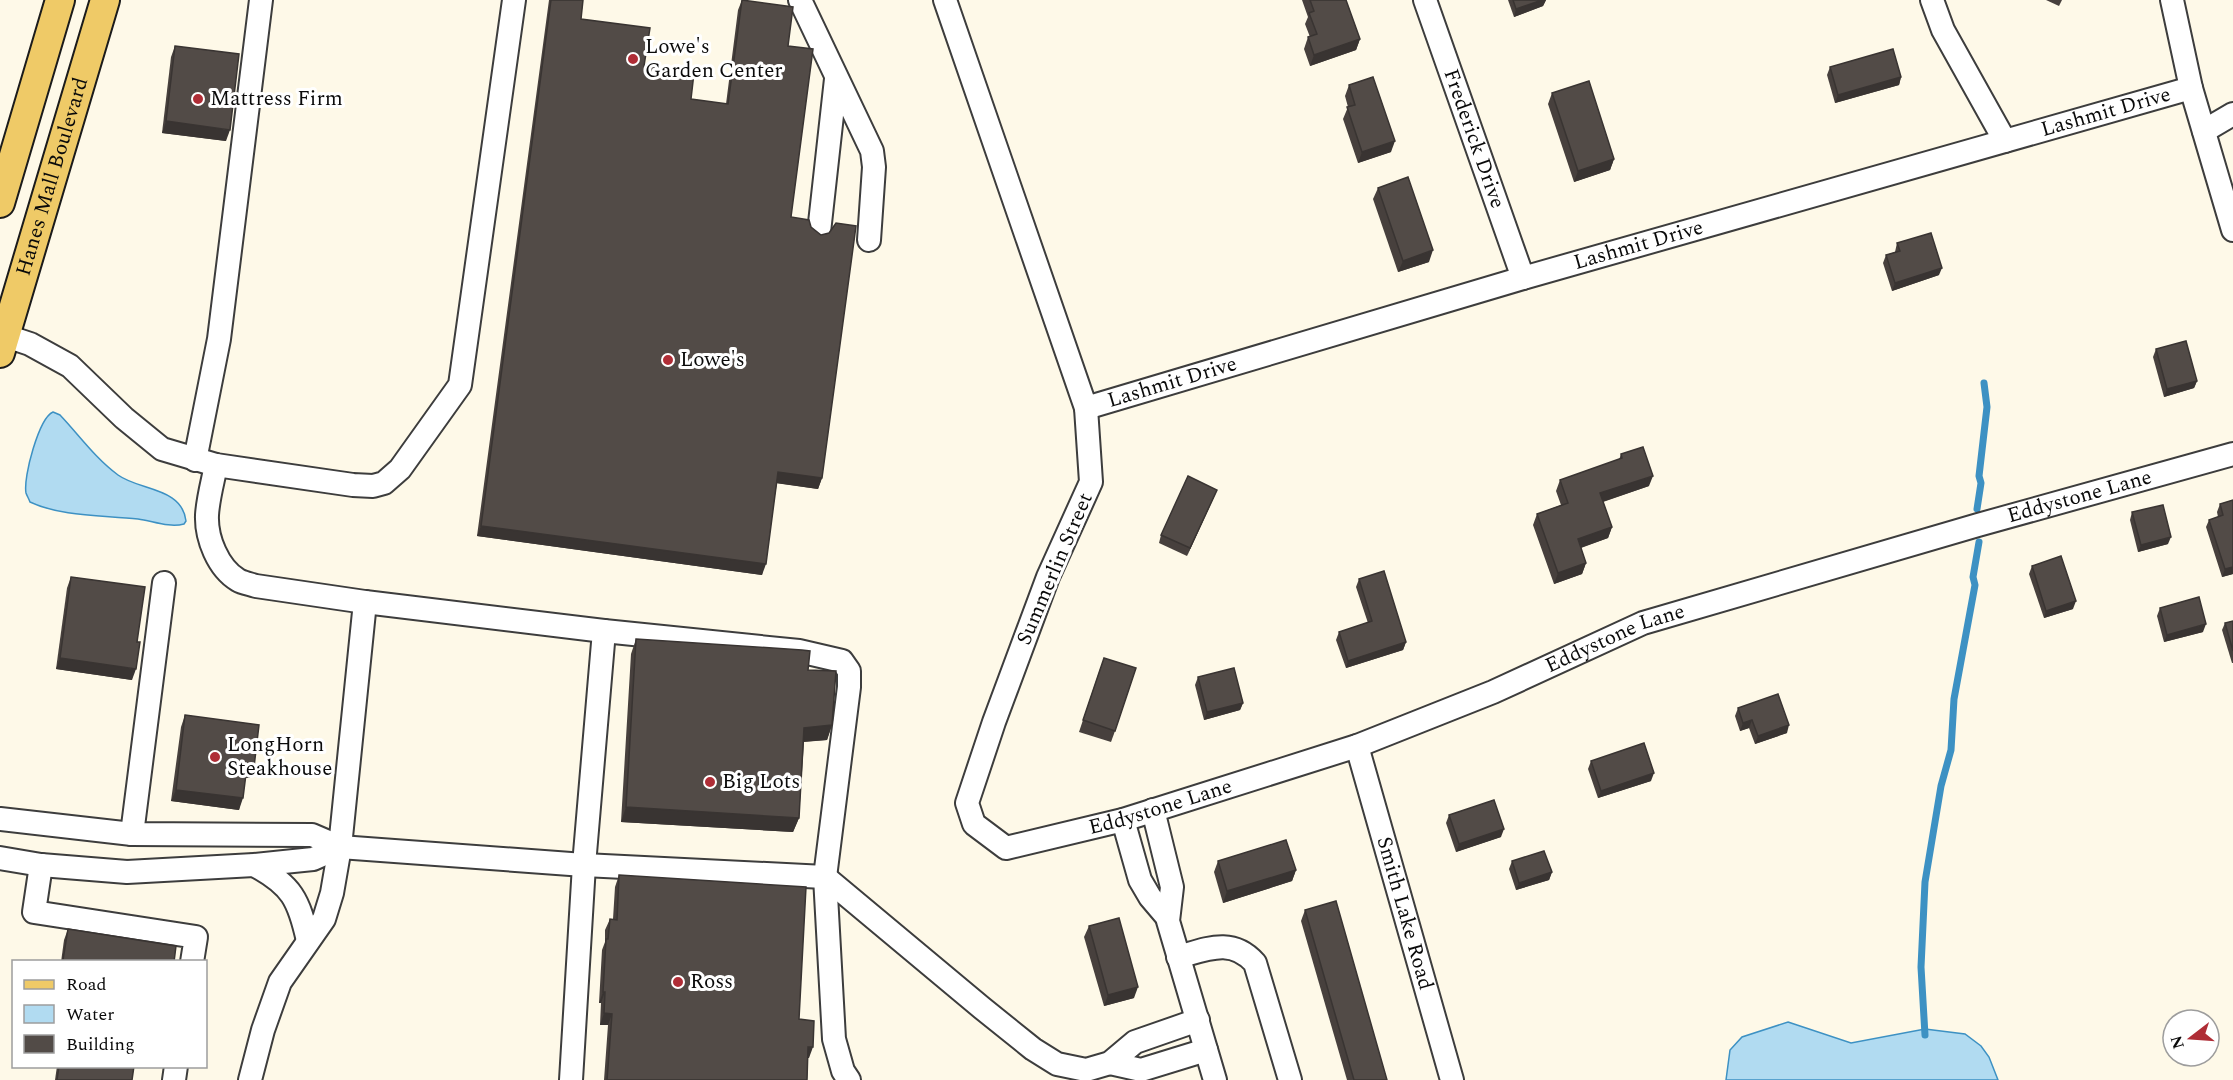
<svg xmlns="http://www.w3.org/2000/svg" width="2233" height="1080" font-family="Spectral,serif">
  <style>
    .water { fill: #b1dbf1; stroke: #3d91c3; stroke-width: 1.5 }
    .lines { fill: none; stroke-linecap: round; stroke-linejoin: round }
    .stream { stroke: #3d91c3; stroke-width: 7 }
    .minor-casing { stroke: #3d3d3d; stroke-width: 26 }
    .major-casing { stroke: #1b1b1b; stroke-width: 32 }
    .minor { stroke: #fff; stroke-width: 22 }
    .major { stroke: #efca67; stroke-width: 28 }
    .wall { fill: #47403d }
    .shaded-wall { fill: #393432 }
    .building { fill: #524b47; stroke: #393432; stroke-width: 1.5 }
    .poi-dot { fill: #af2d36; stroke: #fff; stroke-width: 2 }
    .labels { text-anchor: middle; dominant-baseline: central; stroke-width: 6; stroke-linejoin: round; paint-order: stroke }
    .poi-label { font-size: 21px; fill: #0a0a0a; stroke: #fff; text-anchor: start }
    .street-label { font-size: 21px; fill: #0a0a0a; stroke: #fff }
  </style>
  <rect width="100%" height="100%" fill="#fef9e8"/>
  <g class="water">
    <path d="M53,412L60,415C79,435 95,458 118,475C140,491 182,487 186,521L184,524C169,528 153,521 138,519C103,515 62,517 30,502C29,499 27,496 26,493C23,477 39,418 53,412Z"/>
    <path d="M1788,1022L1851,1043L1925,1029L1965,1034L1981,1046L1989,1057L1998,1080H1726L1730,1050L1742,1037Z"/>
  </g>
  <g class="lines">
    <g class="stream">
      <path d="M1977,509L1981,483L1979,476L1987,407L1984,383"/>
      <path d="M1925,1035L1921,967L1925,882L1941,786L1951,750L1954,699L1975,585L1973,577L1979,542"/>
    </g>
    <g class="minor-casing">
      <g id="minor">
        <path d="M800,0L872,151L874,167L869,240"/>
        <path id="s1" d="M945,0L1086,408L1091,482L1048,577L994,722L967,803L974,824L1006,848L1123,820L1357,746L1493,692L1643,623L1978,525L2233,454"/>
        <path id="s2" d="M1425,0L1523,278"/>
        <path d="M1932,0L1943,30L2005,141"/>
        <path d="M2172,0L2191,88L2233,230"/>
        <path d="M2204,131L2233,114"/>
        <path d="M819,232L836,79"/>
        <path d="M0,334L30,344L70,366L124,418L162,449L216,465L353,485L373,486L384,483L400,469L460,385L514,0"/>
        <path id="s3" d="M1086,408L1523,278L2191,88"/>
        <path d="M195,460L219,339L261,0"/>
        <path d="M216,465C213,481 208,498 207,515C206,538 218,568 238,580C243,583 250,584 256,586L365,602L604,631L799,651L842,661L849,671V687L825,877L834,1039L843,1071L849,1080"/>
        <path id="s4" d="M1357,746L1452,1080"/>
        <path d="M1153,810L1172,887L1168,921L1215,1080"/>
        <path d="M0,819L132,834L312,835L340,847L584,865L825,877L982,1008L1033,1049L1057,1064L1086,1070L1110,1063L1135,1042L1198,1020"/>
        <path d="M1123,820L1140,880L1150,897L1167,917"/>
        <path d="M132,834L164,583"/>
        <path d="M0,858L41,865L127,872L254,865L313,859L340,847"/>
        <path d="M41,865L34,912L196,937L192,962"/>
        <path d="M254,865C292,885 299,900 308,941"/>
        <path d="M1178,957C1207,949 1232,937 1255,963L1290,1080"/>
        <path d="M1110,1063L1141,1070L1206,1050"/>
        <path d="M174,1080L176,1066"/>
        <path d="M250,1080L263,1030L280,982L324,919L332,893L340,847L365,602"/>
        <path d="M571,1080L584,865L604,631"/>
      </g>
    </g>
    <g class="major-casing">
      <g id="major">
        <path d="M0,203L60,0"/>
        <path id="s5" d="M0,353L105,0"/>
      </g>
    </g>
    <use href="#minor" class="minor"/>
    <use href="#major" class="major"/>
  </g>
  <g class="wall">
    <path d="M549,0H583L581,19L691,99L726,104L738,10L742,0L788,46L791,217L822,478L818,489L777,483L762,575L477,536Z"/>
    <path d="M1302,0H1346L1360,39L1356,50L1310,66L1304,49L1308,37H1310L1305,24L1308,17Z"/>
    <path d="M1508,0H1546L1543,6L1514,17Z"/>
    <path d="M2046,0H2062L2059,6Z"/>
    <path d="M175,46L226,141L162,133L171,57Z"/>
    <path d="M1830,67L1901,77L1899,85L1835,103L1827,75Z"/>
    <path d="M1349,85L1391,152L1358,163L1343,119L1348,107L1345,96Z"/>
    <path d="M1552,93L1614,159L1610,170L1574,182L1548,104Z"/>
    <path d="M1378,188L1429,262L1398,272L1373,199Z"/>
    <path d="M1897,243L1939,275L1892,291L1883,263L1886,255L1895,252Z"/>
    <path d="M2156,349L2197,381L2194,388L2164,397L2153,357Z"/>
    <path d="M1621,454L1649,486L1603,502L1612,527L1608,538L1581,548L1586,563L1582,574L1554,584L1533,525L1537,514L1561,505L1556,491L1560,480L1619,460Z"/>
    <path d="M1214,497L1187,556L1159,543L1161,535Z"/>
    <path d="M2233,500V574L2222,577L2206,527L2209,520L2218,517L2217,512L2220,504Z"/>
    <path d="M2132,512L2168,544L2138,552L2130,520Z"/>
    <path d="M2032,566L2073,609L2044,618L2029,574Z"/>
    <path d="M71,577L132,680L56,669L67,588Z"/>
    <path d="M1359,579L1406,642L1403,650L1346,668L1336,640L1339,632L1368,623L1356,587Z"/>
    <path d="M2160,608L2203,632L2164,642L2157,616Z"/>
    <path d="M2233,621V663H2232L2222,630L2225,623Z"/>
    <path d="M636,639L808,670L832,725L827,740L804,742L799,818L793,832L621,822L631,654Z"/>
    <path d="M1100,669L1115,731L1111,742L1079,732Z"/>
    <path d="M1198,677L1243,703L1240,710L1204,720L1195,685Z"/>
    <path d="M1738,708L1787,733L1755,744L1749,728L1740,731L1735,716Z"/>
    <path d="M185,715L250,778H245L239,810L171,801L181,727Z"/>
    <path d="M1591,761L1651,781L1598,798L1588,769Z"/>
    <path d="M1449,815L1501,837L1456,852L1446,823Z"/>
    <path d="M1218,861L1296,870L1292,881L1223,903L1214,872Z"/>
    <path d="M1512,861L1552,872L1549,880L1516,890L1509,869Z"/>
    <path d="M619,875L799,1019L809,1058H808L807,1080H604L608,1025H600L601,1003H599L602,950L605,942V930L610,919H613L615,887Z"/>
    <path d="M1305,910L1387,1080H1347L1301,921Z"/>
    <path d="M1089,926L1134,998L1104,1006L1084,937Z"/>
    <path d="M68,929L174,962H61L64,940Z"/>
    <path d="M57,1066H134L132,1080H55Z"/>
  </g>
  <g class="shaded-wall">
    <path d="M1542,0H1546L1543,6L1514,17L1516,9Z"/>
    <path d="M1360,39L1356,50L1310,66L1314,55Z"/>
    <path d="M1901,77L1899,85L1835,103L1838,95Z"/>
    <path d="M166,121L230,130L226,141L162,133Z"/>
    <path d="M1395,141L1391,152L1358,163L1362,152Z"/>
    <path d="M1614,159L1610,170L1574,182L1578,171Z"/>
    <path d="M1433,250L1429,262L1398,272L1403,261Z"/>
    <path d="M1942,268L1939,275L1892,291L1895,283Z"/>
    <path d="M2197,381L2194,388L2164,397L2167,389Z"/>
    <path d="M778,472L822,478L818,489L775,483Z"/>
    <path d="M1653,476L1649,486L1596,504L1600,493Z"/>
    <path d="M1217,490L1214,497L1187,556L1190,548Z"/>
    <path d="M481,526L766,564L762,575L477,536Z"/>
    <path d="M1612,527L1608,538L1574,550L1578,539Z"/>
    <path d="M2171,537L2168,544L2138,552L2141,545Z"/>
    <path d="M1586,563L1582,574L1554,584L1558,573Z"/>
    <path d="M2233,567V574L2222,577L2225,569Z"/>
    <path d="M2076,601L2073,609L2044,618L2046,611Z"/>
    <path d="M2206,624L2203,632L2164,642L2167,635Z"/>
    <path d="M1406,642L1403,650L1346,668L1348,661Z"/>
    <path d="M60,658L136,669L132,680L56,669Z"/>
    <path d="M1243,703L1240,710L1204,720L1207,712Z"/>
    <path d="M1752,720L1749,728L1740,731L1743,723Z"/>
    <path d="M832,725L827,740L799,742L804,728Z"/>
    <path d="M1789,725L1787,733L1755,744L1758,736Z"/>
    <path d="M247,766L254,767L250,778L243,777Z"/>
    <path d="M1654,773L1651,781L1598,798L1601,791Z"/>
    <path d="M176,790L243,798L239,810L171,801Z"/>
    <path d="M626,807L799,818L793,832L621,822Z"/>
    <path d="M1504,829L1501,837L1456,852L1459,844Z"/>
    <path d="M1296,870L1292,881L1223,903L1227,891Z"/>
    <path d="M1552,872L1549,880L1516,890L1519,883Z"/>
    <path d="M1138,987L1134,998L1104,1006L1108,995Z"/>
    <path d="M603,992H605L601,1003H599Z"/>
    <path d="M604,1013L612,1014L608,1025H600Z"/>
    <path d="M808,1047H813L809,1058H804Z"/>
  </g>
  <g class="building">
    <path d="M551,0H583L581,19L650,28L644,66L694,73L691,99L728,104L742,0L793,7L788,46L813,49L791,217L809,220L811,227L821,235L829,233L836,223L856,226L822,478L778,472L766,564L481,526Z"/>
    <path d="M1310,0H1346L1360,39L1314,55L1308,37L1317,34L1309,13L1314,11Z"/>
    <path d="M1513,0H1542L1516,9Z"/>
    <path d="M175,46L239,54L230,130L166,121Z"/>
    <path d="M1893,49L1901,77L1838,95L1830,67Z"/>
    <path d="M1373,77L1395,141L1362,152L1347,107L1355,105L1349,85Z"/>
    <path d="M1589,81L1614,159L1578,171L1552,93Z"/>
    <path d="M1408,177L1433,250L1403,261L1378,188Z"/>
    <path d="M1931,233L1942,268L1895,283L1886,255L1900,251L1897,243Z"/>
    <path d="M2186,341L2197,381L2167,389L2156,349Z"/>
    <path d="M1643,447L1653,476L1600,493L1612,527L1578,539L1586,563L1558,573L1537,514L1568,503L1560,480L1622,458L1621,454Z"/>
    <path d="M1188,476L1217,490L1190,548L1161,535Z"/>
    <path d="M2233,500V567L2225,569L2209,520L2223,515L2220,504Z"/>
    <path d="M2163,505L2171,537L2141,545L2132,512Z"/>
    <path d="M2061,556L2076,601L2046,611L2032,566Z"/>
    <path d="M1384,571L1406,642L1348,661L1339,632L1372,621L1359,579Z"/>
    <path d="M71,577L145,587L137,642H140L136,669L60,658Z"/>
    <path d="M2199,597L2206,624L2167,635L2160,608Z"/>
    <path d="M2233,621V651L2225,623Z"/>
    <path d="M636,639L802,650L810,651L808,670L836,671L832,725L804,728L799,818L626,807Z"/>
    <path d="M1104,658L1136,668L1115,731L1083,720Z"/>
    <path d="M1234,668L1243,703L1207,712L1198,677Z"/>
    <path d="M1778,694L1789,725L1758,736L1752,720L1743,723L1738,708Z"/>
    <path d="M185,715L259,725L254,767L247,766L243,798L176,790Z"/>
    <path d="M1644,743L1654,773L1601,791L1591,761Z"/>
    <path d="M1494,800L1504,829L1459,844L1449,815Z"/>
    <path d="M1286,840L1296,870L1227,891L1218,861Z"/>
    <path d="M1544,851L1552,872L1519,883L1512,861Z"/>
    <path d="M619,875L806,887L799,1019L814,1021L813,1047H808L807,1080H607L612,1014L604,1013L605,992H603L606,939H608L610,919L617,920Z"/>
    <path d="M1336,901L1387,1080H1354L1305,910Z"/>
    <path d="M1119,918L1138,987L1108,995L1089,926Z"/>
    <path d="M68,929L176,946L174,962H70L63,960Z"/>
    <path d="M59,1066H134L132,1080H57Z"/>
  </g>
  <g class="poi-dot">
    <circle cx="633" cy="59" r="6"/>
    <circle cx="198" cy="99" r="6"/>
    <circle cx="668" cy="360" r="6"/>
    <circle cx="215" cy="757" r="6"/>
    <circle cx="710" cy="782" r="6"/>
    <circle cx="678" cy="982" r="6"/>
  </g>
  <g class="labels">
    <g class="poi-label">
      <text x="645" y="47">Lowe's<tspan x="645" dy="24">Garden Center</tspan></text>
      <text x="210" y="99">Mattress Firm</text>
      <text x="680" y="360">Lowe's</text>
      <text x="227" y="745">LongHorn<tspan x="227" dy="24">Steakhouse</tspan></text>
      <text x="722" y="782">Big Lots</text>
      <text x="690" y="982">Ross</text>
    </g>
    <g class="street-label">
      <text stroke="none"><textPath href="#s3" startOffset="1062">Lashmit Drive</textPath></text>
      <text stroke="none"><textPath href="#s2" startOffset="147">Frederick Drive</textPath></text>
      <text stroke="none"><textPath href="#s5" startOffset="184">Hanes Mall Boulevard</textPath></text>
      <text stroke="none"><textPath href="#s3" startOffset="576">Lashmit Drive</textPath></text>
      <text stroke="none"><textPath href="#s3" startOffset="90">Lashmit Drive</textPath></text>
      <text stroke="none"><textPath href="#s1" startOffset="2044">Eddystone Lane</textPath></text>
      <text transform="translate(1055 569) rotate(-67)">Summerlin Street</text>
      <text stroke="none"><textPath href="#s1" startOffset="1558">Eddystone Lane</textPath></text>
      <text stroke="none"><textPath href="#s1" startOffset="1072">Eddystone Lane</textPath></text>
      <text stroke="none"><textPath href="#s4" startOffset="174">Smith Lake Road</textPath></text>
    </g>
  </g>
  <rect x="12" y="960" width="195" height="108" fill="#ffffff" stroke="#9d9d9d" stroke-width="1.5"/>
  <rect x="24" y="980" width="30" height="9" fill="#efca67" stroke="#9d9d9d" stroke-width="1.5"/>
  <text x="66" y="990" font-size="18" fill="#0a0a0a">Road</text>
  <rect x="24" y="1005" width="30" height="18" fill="#b1dbf1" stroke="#9d9d9d" stroke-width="1.5"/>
  <text x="66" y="1020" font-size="18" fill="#0a0a0a">Water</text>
  <rect x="24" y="1035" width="30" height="18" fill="#524b47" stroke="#9d9d9d" stroke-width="1.5"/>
  <text x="66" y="1050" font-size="18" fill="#0a0a0a">Building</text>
  <g transform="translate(2191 1038) rotate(253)"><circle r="28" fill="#ffffff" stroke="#9d9d9d" stroke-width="1.5"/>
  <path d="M0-4.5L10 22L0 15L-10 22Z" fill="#af2d36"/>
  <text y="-9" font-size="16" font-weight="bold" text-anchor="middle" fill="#0a0a0a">N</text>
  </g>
</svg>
